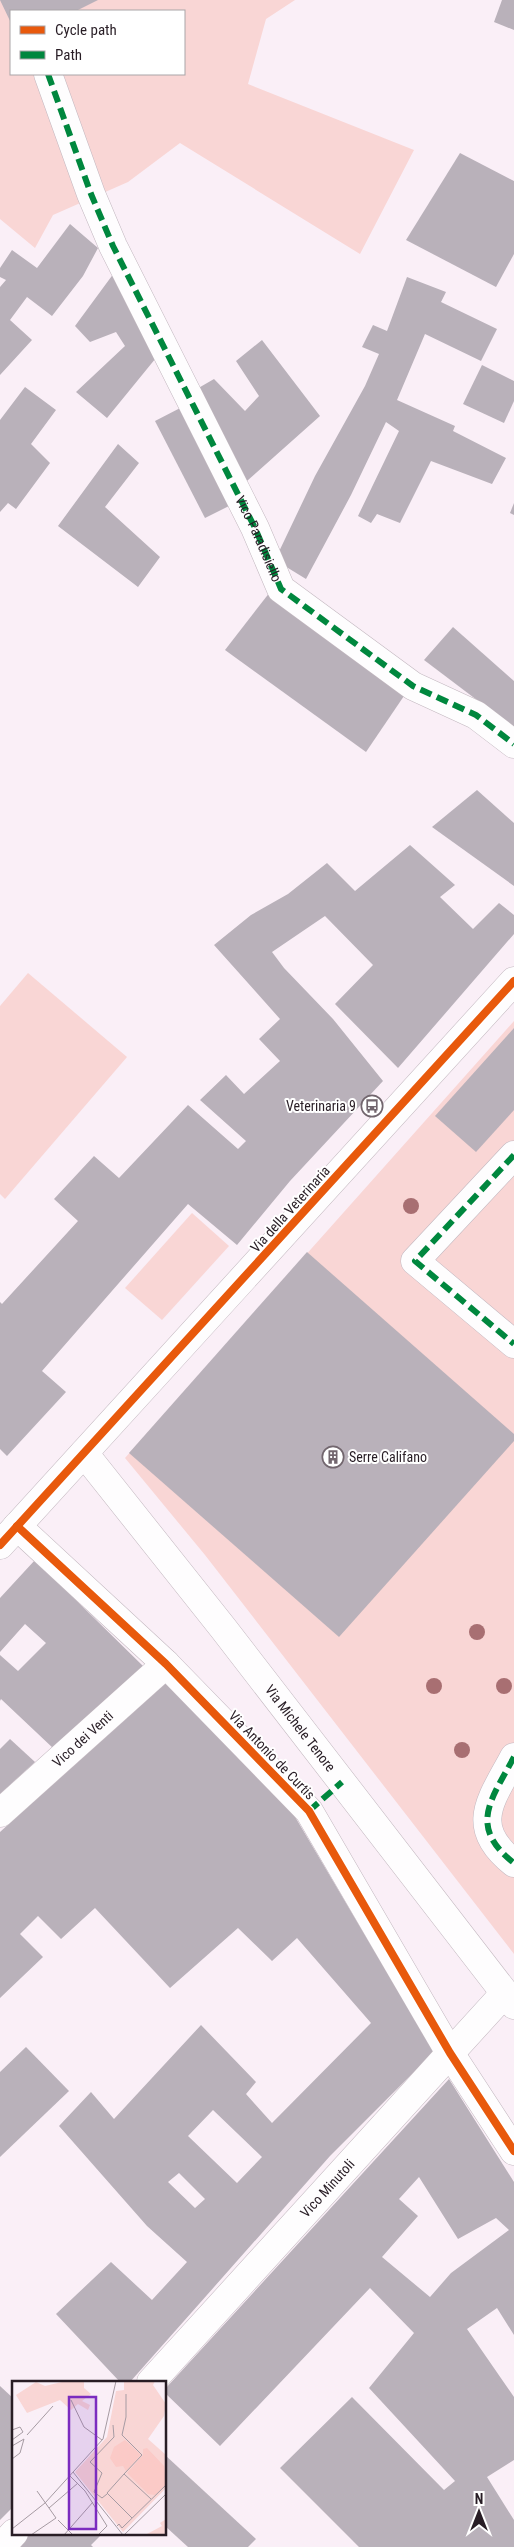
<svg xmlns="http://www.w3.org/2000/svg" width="514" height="2547" font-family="'Roboto Condensed',sans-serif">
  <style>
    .green { fill: #f9d6d5; fill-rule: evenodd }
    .building { fill: #b9b1ba; fill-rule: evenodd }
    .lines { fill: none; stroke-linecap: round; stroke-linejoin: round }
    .minor-casing { stroke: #c2b7bf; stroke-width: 29 }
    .minor { stroke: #fefdfe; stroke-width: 28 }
    .quiet { stroke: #00873e; stroke-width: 6; stroke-dasharray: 12 6; stroke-linecap: butt }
    .cycleway-casing { stroke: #fff; stroke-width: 11 }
    .cycleway { stroke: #e8590c; stroke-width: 8 }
    .tree { fill: #a86f72 }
    .labels { text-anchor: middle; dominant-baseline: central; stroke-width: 4; stroke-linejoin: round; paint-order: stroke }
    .street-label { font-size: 14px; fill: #281d25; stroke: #fff }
    .poi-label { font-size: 14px; fill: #281d25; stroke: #fff; text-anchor: end }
    .inset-road { fill: none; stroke: #a69ba3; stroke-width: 1 }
    .view { fill: #7b2cbf; fill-opacity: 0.15; stroke: #7b2cbf; stroke-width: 2.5 }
    .inset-edge { fill: none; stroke: #281d25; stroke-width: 2.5 }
  </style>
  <rect width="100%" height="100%" fill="#faeff7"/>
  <g class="green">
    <path d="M0,0H295L266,19L248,84L414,150L360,254L180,143L128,182L53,215L35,248L0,219ZM11,11H184V74H11Z"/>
    <path d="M28,973L127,1057L5,1199L0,1194V1006Z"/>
    <path d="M514,1021V1954L205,1555L125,1458Z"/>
    <path d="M192,1213L229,1246L162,1320L125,1288Z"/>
  </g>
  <g class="building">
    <path d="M0,0H98L76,11H11V23Z"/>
    <path d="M502,0H514V30L494,22Z"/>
    <path d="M460,153L514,181V254L496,287L406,240Z"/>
    <path d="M70,224L98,248L83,276L52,316L27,297L10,320L32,340L0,375V287L6,280L0,277V268L12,250L37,268Z"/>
    <path d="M114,273L160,353L107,418L76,392L125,346L116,332L90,342L75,326Z"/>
    <path d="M407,277L446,292L441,302L497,329L481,361L425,334L397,400L455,426L453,431L506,458L492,484L431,461L400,523L377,514L371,523L358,516L399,431L386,422L351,495L306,579L275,560L315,476L365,386L379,354L362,347L373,325L387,331Z"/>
    <path d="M262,340L320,416L239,488L195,390L214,379L245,411L259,396L236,361Z"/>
    <path d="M482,365L514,381V401L504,423L463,404Z"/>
    <path d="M25,387L56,410L31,444L50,463L16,509L8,503L0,512V420Z"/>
    <path d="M186,405L237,502L205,518L155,421Z"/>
    <path d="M118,444L139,463L105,507L160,557L138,587L58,526Z"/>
    <path d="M514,503V515L510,513Z"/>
    <path d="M270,592L406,693L366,752L225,650Z"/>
    <path d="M453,627L514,681V728L424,660Z"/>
    <path d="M477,790L514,823V886L432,827Z"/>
    <path d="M410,845L455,885L440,897L473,929L499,903L514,915V934L398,1068L335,1004L373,965L325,916L272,952L284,968L333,1019L383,1081L290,1181L237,1245L188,1204L42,1371L66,1392L7,1456L0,1449V1302L2,1304L78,1221L54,1199L94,1156L119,1178L188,1105L238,1149L246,1141L200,1100L226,1075L244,1094L280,1061L259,1039L280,1019L214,945L251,915L288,894L327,863L355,891Z"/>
    <path d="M514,1028V1110L476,1152L435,1116Z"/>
    <path d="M307,1252L514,1434V1441L339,1637L129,1453Z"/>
    <path d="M35,1560L143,1666L54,1749L1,1699L0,1701V1655L18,1671L46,1643L25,1624L0,1652V1598Z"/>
    <path d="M166,1683L294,1815L434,2052L330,2156L130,2382H120L56,2314L111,2262L152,2300L187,2262L147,2226L59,2126L91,2092L114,2119L201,2025L256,2082L246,2094L272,2123L371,2023L297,1938L272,1961L238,1928L170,1988L95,1908L61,1939L38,1916L20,1934L43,1957L0,1998V1832ZM213,2110L262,2157L237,2183L188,2136ZM179,2173L205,2199L195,2208L168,2182Z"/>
    <path d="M10,1739L35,1762L0,1794V1749Z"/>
    <path d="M26,2047L69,2091L0,2157V2072Z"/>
    <path d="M449,2079L514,2182V2335L497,2308L467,2329L514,2397V2460L487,2477L514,2520V2547H359L280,2468L352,2397L444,2490L455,2481L369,2388L414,2333L370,2288L220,2446L165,2393V2389ZM419,2177L458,2239L496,2218L509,2230L451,2273L430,2297L382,2257L418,2216L399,2199Z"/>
    <path d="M0,2386L14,2399V2506L0,2520Z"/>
    <path d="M165,2455L256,2539L248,2547H188L165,2526Z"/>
    <path d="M31,2533H103L91,2545L93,2547H18Z"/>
  </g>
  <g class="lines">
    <g class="minor-casing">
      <g id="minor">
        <path id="s1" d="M48,74L91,194L113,246L255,528L281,589L413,686L476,715L514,744"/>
        <path d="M514,1155L415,1261L514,1344"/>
        <path id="s2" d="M84,1453L223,1628L514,2005"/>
        <path d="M17,1526L166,1664L309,1811L450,2053L514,2151"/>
        <path d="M0,1545L514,981"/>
        <path d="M514,1757C492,1799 467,1826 514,1863"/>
        <path id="s3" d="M0,1813L166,1664"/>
        <path id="s4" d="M151,2382L504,1994"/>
        <path d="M1,2547L14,2533"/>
      </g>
    </g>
    <use href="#minor" class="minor"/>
    <g class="quiet">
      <path d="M48,74L91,194L113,246L255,528L281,589L413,686L476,715L514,744"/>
      <path d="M514,1155L415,1261L514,1344"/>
      <path d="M514,1757C492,1799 467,1826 514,1863"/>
      <path d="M309,1811L342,1782"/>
    </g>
    <g class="cycleway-casing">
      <g id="cycleway">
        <path d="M17,1526L166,1664L309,1811L450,2053L514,2151"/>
        <path d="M0,1545L514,981"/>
      </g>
    </g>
    <use href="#cycleway" class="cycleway"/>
  </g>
  <g class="tree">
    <circle cx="411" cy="1206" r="8"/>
    <circle cx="477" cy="1632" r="8"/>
    <circle cx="434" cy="1686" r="8"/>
    <circle cx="504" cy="1686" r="8"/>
    <circle cx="462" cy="1750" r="8"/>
  </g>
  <defs>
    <g id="bus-ring" transform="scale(1.125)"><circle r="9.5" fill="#fff" stroke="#72666e" stroke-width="1.5"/><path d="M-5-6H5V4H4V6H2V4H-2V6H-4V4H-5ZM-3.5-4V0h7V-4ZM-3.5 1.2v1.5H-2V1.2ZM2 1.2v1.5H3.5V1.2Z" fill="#72666e"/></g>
    <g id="building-ring" transform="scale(1.125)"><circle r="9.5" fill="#fff" stroke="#72666e" stroke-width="1.5"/><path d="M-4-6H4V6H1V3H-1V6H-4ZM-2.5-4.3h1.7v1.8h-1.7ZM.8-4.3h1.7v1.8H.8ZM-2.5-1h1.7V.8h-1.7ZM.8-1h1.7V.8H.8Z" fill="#72666e"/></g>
  </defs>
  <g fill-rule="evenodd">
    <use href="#bus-ring" x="372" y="1106"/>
    <use href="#building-ring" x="333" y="1457"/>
  </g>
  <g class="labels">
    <g class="street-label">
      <text stroke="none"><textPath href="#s1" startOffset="511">Vico Paradisiello</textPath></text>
      <text transform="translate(290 1209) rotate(-48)">Via della Veterinaria</text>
      <text stroke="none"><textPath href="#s2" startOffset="350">Via Michele Tenore</textPath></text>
      <text stroke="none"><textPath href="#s3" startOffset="111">Vico dei Venti</textPath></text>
      <text transform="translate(272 1755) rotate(46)">Via Antonio de Curtis</text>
      <text stroke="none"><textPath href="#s4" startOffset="262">Vico Minutoli</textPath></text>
    </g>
    <g class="poi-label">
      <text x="356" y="1106">Veterinaria 9</text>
      <text x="349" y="1457" text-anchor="start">Serre Califano</text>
    </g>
  </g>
  <g transform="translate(12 2381)">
    <rect width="154" height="154" fill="#faeff7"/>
    <path d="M54,0H72V7L79,13L70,20L78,24L76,29L66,23L59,29L48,19L15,32L4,14L24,1L33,5ZM112,0H143L141,4L154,23L152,35L136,58L154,74V107L111,151L63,91L95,56L104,10L112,9ZM154,138V154L135,153L150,145L148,142Z" fill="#f9d6d5"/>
    <path d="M113,59L129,74L114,90L111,85L104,86L98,77L102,66ZM135,67L152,85L154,104L143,114L136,113L115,92L131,74V68Z" fill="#fbcac7"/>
    <path class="inset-road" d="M59,19L72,46L90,59M0,49L8,46L11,51L0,59M15,54L41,25M0,65L12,58L8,72L0,78M61,91L111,154M112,93L130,74L110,54L114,36V13M58,95L73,110L95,145L86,154M95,113L90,117L82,111L90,92L78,81L102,56L101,44M37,127L66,102M120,137L95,112L112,93L139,118M46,139L61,154M105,145L107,143L110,147L154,104M0,148L33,122L91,58L104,0M19,154L44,137L25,110M52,154L81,121M112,154L154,113"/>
    <path class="view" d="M57,16H84V148H57Z"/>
    <rect width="154" height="154" class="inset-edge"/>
  </g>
  <rect x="10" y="10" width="175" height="65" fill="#ffffff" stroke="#a9a5a8"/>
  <rect x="20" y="26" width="25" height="8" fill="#e8590c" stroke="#a9a5a8"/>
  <text x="55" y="35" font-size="15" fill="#281d25">Cycle path</text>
  <rect x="20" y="51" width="25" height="8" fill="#00873e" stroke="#a9a5a8"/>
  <text x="55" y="60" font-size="15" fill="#281d25">Path</text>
  <g transform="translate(479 2512)" stroke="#ffffff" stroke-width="4" paint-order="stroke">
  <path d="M0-4L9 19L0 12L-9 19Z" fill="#281d25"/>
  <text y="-8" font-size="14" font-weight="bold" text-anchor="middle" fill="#281d25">N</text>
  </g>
</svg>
